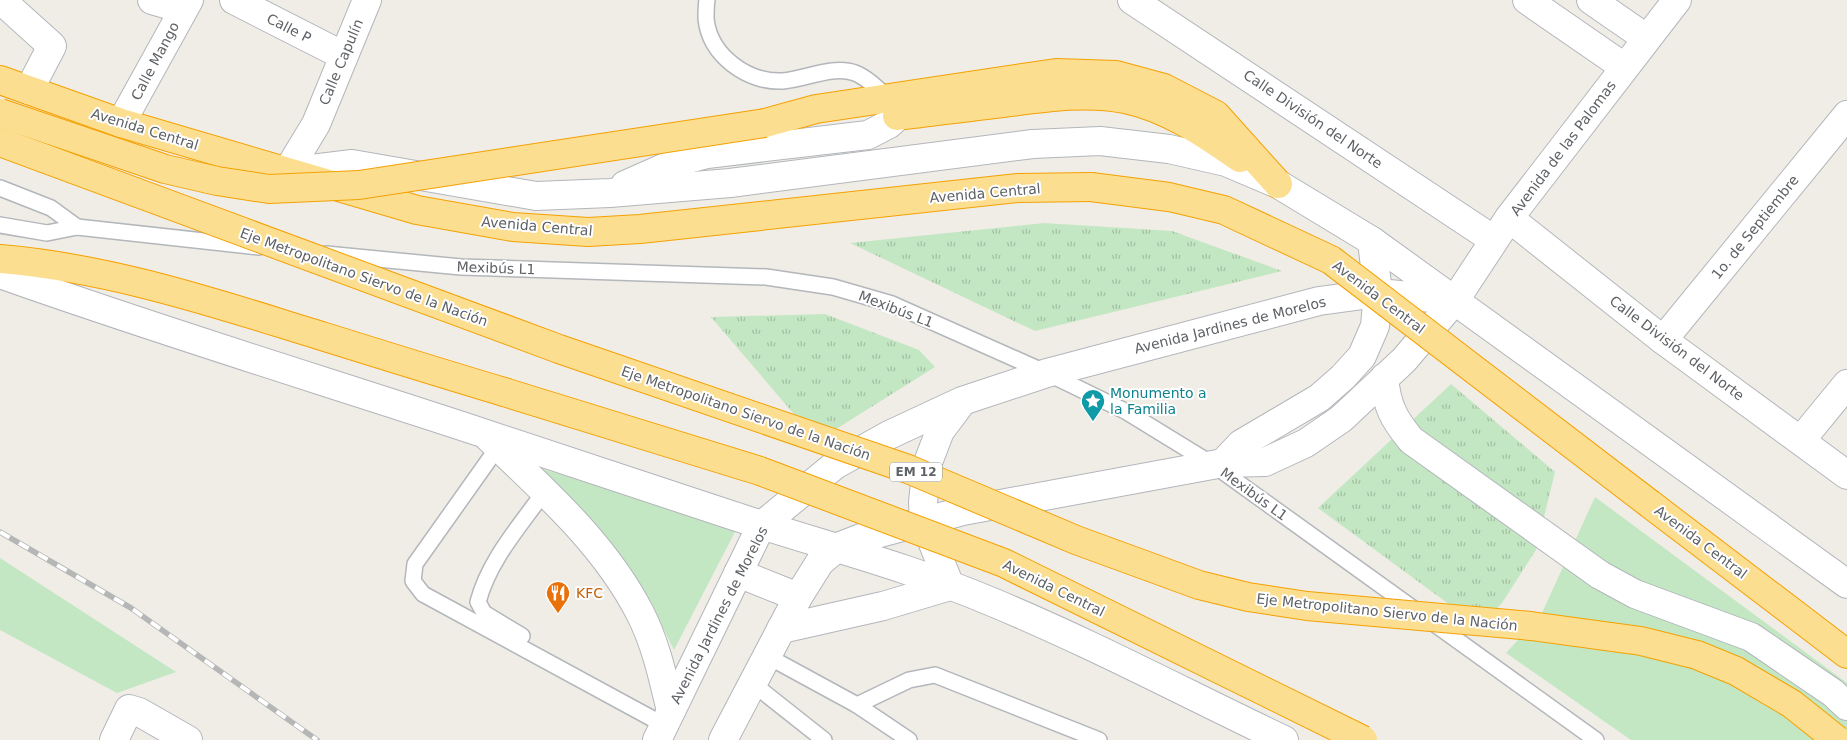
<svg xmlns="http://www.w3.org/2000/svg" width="1847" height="740" font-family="'DejaVu Sans',sans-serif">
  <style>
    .grass { fill: url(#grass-tufts) }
    .green { fill: #c4e7c3 }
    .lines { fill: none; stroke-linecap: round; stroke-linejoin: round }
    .lane-casing { stroke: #b3b7bb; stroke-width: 18 }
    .street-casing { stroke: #b3b7bb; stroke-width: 30 }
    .secondary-casing { stroke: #b2b6bb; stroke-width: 30 }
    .highway-casing { stroke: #f4a102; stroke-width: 30 }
    .lane { stroke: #fff; stroke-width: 15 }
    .street { stroke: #fff; stroke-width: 28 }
    .secondary { stroke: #fff; stroke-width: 28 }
    .highway { stroke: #fcde91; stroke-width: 28 }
    .rail-casing { stroke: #b5b6b6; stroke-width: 5.5 }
    .rail { stroke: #fff; stroke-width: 4; stroke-dasharray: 11; stroke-linecap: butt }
    .highway-bridge-casing { stroke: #f4a102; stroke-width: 30; stroke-linecap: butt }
    .highway-bridge { stroke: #fcde91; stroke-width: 28 }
    .labels { text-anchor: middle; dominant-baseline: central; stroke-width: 4; stroke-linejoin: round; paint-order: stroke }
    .shield { fill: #fff; stroke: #8e9194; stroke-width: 1 }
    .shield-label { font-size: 12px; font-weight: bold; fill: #5e6266 }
    .street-label { font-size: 14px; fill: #5e6266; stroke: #fff }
    .culture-label { font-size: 14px; fill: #0d838f; stroke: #fff; text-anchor: start }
    .food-label { font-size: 14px; fill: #c56008; stroke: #fff; text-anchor: start }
  </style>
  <defs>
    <pattern id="grass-tufts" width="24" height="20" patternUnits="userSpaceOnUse" patternTransform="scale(1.25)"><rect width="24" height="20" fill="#c4e7c3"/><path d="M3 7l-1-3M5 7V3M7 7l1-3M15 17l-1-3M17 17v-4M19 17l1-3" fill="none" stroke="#a2bfa2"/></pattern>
  </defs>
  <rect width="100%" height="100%" fill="#f0ede6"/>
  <g class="grass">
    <path d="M1044,223L1172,231L1282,271L1035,331L850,243Z"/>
    <path d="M825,314L919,350L935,367L817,441L711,317Z"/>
    <path d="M1451,384L1555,472L1536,550L1502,603L1480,627L1318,508Z"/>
  </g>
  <g class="green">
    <path d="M515,461L738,526L674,650L642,586L601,530Z"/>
    <path d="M1595,497L1847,683V740H1631L1506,653L1541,615Z"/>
    <path d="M0,558L176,672L117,693L0,630Z"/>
  </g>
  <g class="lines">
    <g class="lane-casing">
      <g id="lane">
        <path d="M707,0C706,6 706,13 706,19C710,56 748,83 783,81C806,79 833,65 855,73C868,78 879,90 889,99"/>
        <path d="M0,188L51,208L77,227"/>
        <path d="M0,225L47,233L77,227L259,247"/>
        <path d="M326,254L461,267L766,277L833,287L892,304L1047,373L1127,412L1215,466L1596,740"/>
        <path d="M498,447L415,564L413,581L423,594L664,725"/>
        <path d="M522,636L484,613L478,602C489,560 520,526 544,492"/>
        <path d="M767,656L857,705L909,740"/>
        <path d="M752,683L824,740"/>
        <path d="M857,705L909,680L935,675L1099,740"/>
      </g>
    </g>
    <g class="street-casing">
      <g id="street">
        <path d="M1,0L52,46L29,90"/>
        <path d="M152,0L183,9"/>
        <path d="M234,0L344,56"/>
        <path d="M1132,0L1494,240"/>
        <path d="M1527,0L1624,67"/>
        <path d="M1591,0L1646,38"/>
        <path d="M121,123L189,0"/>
        <path d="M287,172L316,124L367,0"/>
        <path d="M1509,218L1663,340L1847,475"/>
        <path d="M1663,340L1847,115"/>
        <path d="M1801,440L1847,384"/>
        <path d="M114,740L129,709L139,712L188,740"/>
      </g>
    </g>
    <g class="secondary-casing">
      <g id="secondary">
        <path d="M287,172L352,164L536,196L610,193L730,183L1033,144L1100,141L1169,149L1226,162L1278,184L1372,241L1847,584"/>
        <path d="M625,185L677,162L707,154L868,135L889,124L898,116"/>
        <path d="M0,274C160,331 322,380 483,433C566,460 648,488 731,515C818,544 907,566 992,602C1091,643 1187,694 1284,740"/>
        <path d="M1384,378C1387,406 1393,418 1411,440L1600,575L1635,594L1751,637L1833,693L1847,706"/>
        <path d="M488,437C544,491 604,543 640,613C656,644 663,678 671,711"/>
        <path d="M1223,463L1241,444L1319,398L1343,377L1362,356L1375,326L1378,293L1372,241"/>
        <path d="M738,573L798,597"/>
        <path d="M781,629L883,606L950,586L924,521L923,502L927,465L940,431L961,403"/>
        <path d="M657,740L761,526L835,465L889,435L962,401L1047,373L1319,301L1378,293L1454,300"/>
        <path d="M723,740L798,597L820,562L838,547L861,538L963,511L1223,463L1265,462L1306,443L1341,419L1404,360L1455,300L1509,218L1677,0"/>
      </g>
    </g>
    <g class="highway-casing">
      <g id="highway">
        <path d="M0,80L121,123L417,210L513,227L588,232L640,229L1018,188L1091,187"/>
        <path d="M897,116C932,112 967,107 1003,103C1042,98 1085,91 1125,99C1168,108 1204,133 1240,158"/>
        <path d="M765,123L816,109L1056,73L1116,75L1164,88L1216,115L1278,184"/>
        <path d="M0,259C97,267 190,295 283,324C357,347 430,370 504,392"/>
        <path d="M1650,504L1847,654"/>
      </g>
    </g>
    <use href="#lane" class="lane"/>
    <use href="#street" class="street"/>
    <use href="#secondary" class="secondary"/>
    <use href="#highway" class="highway"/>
    <g class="rail-casing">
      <path id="rail" d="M0,532L131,608L317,740"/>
    </g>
    <use href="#rail" class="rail"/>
    <g class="highway-bridge-casing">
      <g id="highway-bridge">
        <path d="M0,113L165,169L217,181L269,189L359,185L765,123"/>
        <path d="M0,142L559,349L908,469L1076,540L1199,585L1248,597L1307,606L1531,626L1641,641L1697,655L1736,671L1792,704L1837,740"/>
        <path d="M1091,187L1169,197L1224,210L1331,260L1650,504"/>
        <path d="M504,392L760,471L1004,563L1363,740"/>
      </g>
    </g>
    <use href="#highway-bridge" class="highway-bridge"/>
  </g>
  <defs>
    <g id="sight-pin" transform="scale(1.25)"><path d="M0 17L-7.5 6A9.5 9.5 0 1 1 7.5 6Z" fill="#0f9aa8" stroke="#fff"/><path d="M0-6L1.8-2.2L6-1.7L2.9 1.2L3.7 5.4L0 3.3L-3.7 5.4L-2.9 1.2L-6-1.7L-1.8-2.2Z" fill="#fff"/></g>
    <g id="restaurant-pin" transform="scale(1.25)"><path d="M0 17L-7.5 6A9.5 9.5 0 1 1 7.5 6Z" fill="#e8710a" stroke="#fff"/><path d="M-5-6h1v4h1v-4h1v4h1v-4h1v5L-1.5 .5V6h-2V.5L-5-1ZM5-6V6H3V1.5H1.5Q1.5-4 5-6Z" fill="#fff"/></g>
  </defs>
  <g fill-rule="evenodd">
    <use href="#sight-pin" x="1093" y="401"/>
    <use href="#restaurant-pin" x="558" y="593"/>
  </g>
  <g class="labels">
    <rect class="shield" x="890" y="462.5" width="52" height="19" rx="4"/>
    <g class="shield-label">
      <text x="916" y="472">EM 12</text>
    </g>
    <g class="street-label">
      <text transform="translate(289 28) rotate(27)">Calle P</text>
      <text transform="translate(155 61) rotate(-62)">Calle Mango</text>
      <text transform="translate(341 62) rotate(-67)">Calle Capulín</text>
      <text transform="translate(1313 119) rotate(34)">Calle División del Norte</text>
      <text transform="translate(145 129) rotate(17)">Avenida Central</text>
      <text transform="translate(1563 148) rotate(-53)">Avenida de las Palomas</text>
      <text transform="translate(985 193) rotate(-5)">Avenida Central</text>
      <text transform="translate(537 226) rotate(5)">Avenida Central</text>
      <text transform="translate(1755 227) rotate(-51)">1o. de Septiembre</text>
      <text transform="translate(496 268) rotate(2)">Mexibús L1</text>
      <text transform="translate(364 277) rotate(20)">Eje Metropolitano Siervo de la Nación</text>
      <text transform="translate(1379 297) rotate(37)">Avenida Central</text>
      <text transform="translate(896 309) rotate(21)">Mexibús L1</text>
      <text transform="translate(1230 325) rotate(-14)">Avenida Jardines de Morelos</text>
      <text transform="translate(1677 348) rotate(37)">Calle División del Norte</text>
      <text transform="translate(746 413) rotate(19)">Eje Metropolitano Siervo de la Nación</text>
      <text transform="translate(1254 494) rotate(36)">Mexibús L1</text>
      <text transform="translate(1701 542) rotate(37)">Avenida Central</text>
      <text transform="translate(1054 588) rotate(26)">Avenida Central</text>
      <text transform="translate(1387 612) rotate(6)">Eje Metropolitano Siervo de la Nación</text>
      <text transform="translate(719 615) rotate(-63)">Avenida Jardines de Morelos</text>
    </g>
    <g class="culture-label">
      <text x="1110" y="393">Monumento a<tspan x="1110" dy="16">la Familia</tspan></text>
    </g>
    <g class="food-label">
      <text x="576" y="593">KFC</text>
    </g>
  </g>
</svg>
